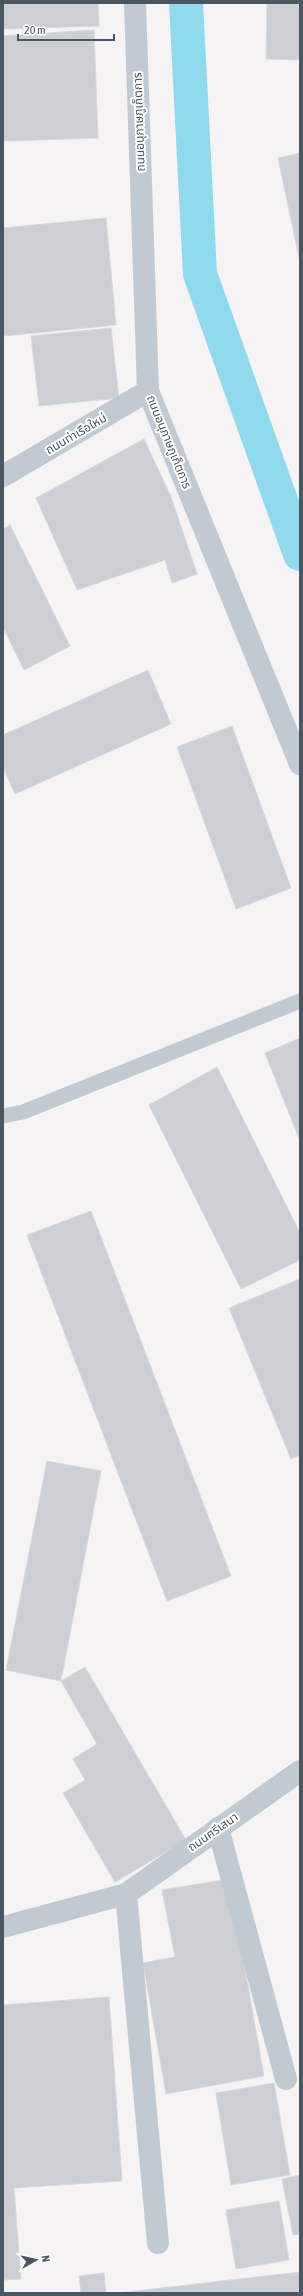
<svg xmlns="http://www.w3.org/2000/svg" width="303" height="2296" font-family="'Asap Condensed','Noto Sans Thai',sans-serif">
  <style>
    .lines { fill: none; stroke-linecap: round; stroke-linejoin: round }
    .canal { stroke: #90daee; stroke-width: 34 }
    .building { fill: #cdcfd5; stroke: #d7d9de }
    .service { stroke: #c1cad2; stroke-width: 15 }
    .minor { stroke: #c1cad2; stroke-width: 22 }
    .tertiary { stroke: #c1cad2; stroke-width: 22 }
    .labels { text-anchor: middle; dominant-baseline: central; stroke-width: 4; stroke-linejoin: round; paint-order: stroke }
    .street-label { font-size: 12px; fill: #4a5661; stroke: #fff }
  </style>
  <rect width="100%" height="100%" fill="#f5f3f3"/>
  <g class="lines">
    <path class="canal" d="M186,3L200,274L300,554"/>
  </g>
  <g class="building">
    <path d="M3,3H98L99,26L3,29Z"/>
    <path d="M267,3H300V60L266,59Z"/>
    <path d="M94,30L98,138L3,141V36Z"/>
    <path d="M300,153V262L278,158Z"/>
    <path d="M106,218L116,325L3,336V228Z"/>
    <path d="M111,328L119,398L39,406L31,336Z"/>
    <path d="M144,439L171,497L197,574L172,583L165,560L77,590L36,498Z"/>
    <path d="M10,525L70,646L24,670L3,627V529Z"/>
    <path d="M148,670L171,724L15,794L3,767V735Z"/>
    <path d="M232,726L291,888L236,909L177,747Z"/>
    <path d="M300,1038V1141L265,1053Z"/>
    <path d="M217,1067L300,1233V1260L241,1289L149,1105Z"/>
    <path d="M91,1211L231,1576L167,1601L27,1235Z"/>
    <path d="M300,1279V1455L291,1459L229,1308Z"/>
    <path d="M47,1461L101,1471L61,1681L6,1670Z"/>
    <path d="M85,1667L186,1840L115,1882L63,1793L85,1780L73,1759L97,1744L61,1681Z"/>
    <path d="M229,1879L264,2076L166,2094L143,1963L175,1957L162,1890Z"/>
    <path d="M109,1997L122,2181L14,2188L21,2279L3,2280V2005Z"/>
    <path d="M274,2083L290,2175L231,2185L216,2093Z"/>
    <path d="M300,2175V2234L293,2235L282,2179Z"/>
    <path d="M279,2201L289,2260L236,2269L226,2210Z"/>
    <path d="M300,2272V2293H118Z"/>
    <path d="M104,2273L106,2293H81L79,2276Z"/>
  </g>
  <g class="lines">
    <path class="service" d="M3,1116L23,1112L300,1001"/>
    <g class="minor">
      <path d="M3,476L148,391"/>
      <path d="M218,1828L286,2079"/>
      <path d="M126,1894L158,2243"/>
      <path d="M3,1927L126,1894L300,1771"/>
    </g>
    <path class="tertiary" d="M135,3L148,391L300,764"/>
  </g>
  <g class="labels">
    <g class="street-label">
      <text transform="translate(139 122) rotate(-92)">ถนนอนุภาษภูเก็ตการ</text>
      <text transform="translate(76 434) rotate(-30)">ถนนท่าเรือใหม่</text>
      <text transform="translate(169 442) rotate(68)">ถนนอนุภาษภูเก็ตการ</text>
      <text transform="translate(213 1832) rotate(-35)">ถนนศรีเสนา</text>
    </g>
  </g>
  <rect width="303" height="2296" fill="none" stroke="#4a5661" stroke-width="8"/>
  <g transform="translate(36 2260) rotate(82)" stroke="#ffffff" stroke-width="3" paint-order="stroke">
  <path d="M0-3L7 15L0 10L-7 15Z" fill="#4a5661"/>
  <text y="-6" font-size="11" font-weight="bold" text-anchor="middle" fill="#4a5661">N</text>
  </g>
  <path d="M18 34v6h96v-6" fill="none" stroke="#4a5661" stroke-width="2"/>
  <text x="24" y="34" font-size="12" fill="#4a5661" stroke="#ffffff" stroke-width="3" paint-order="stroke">20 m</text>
</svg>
